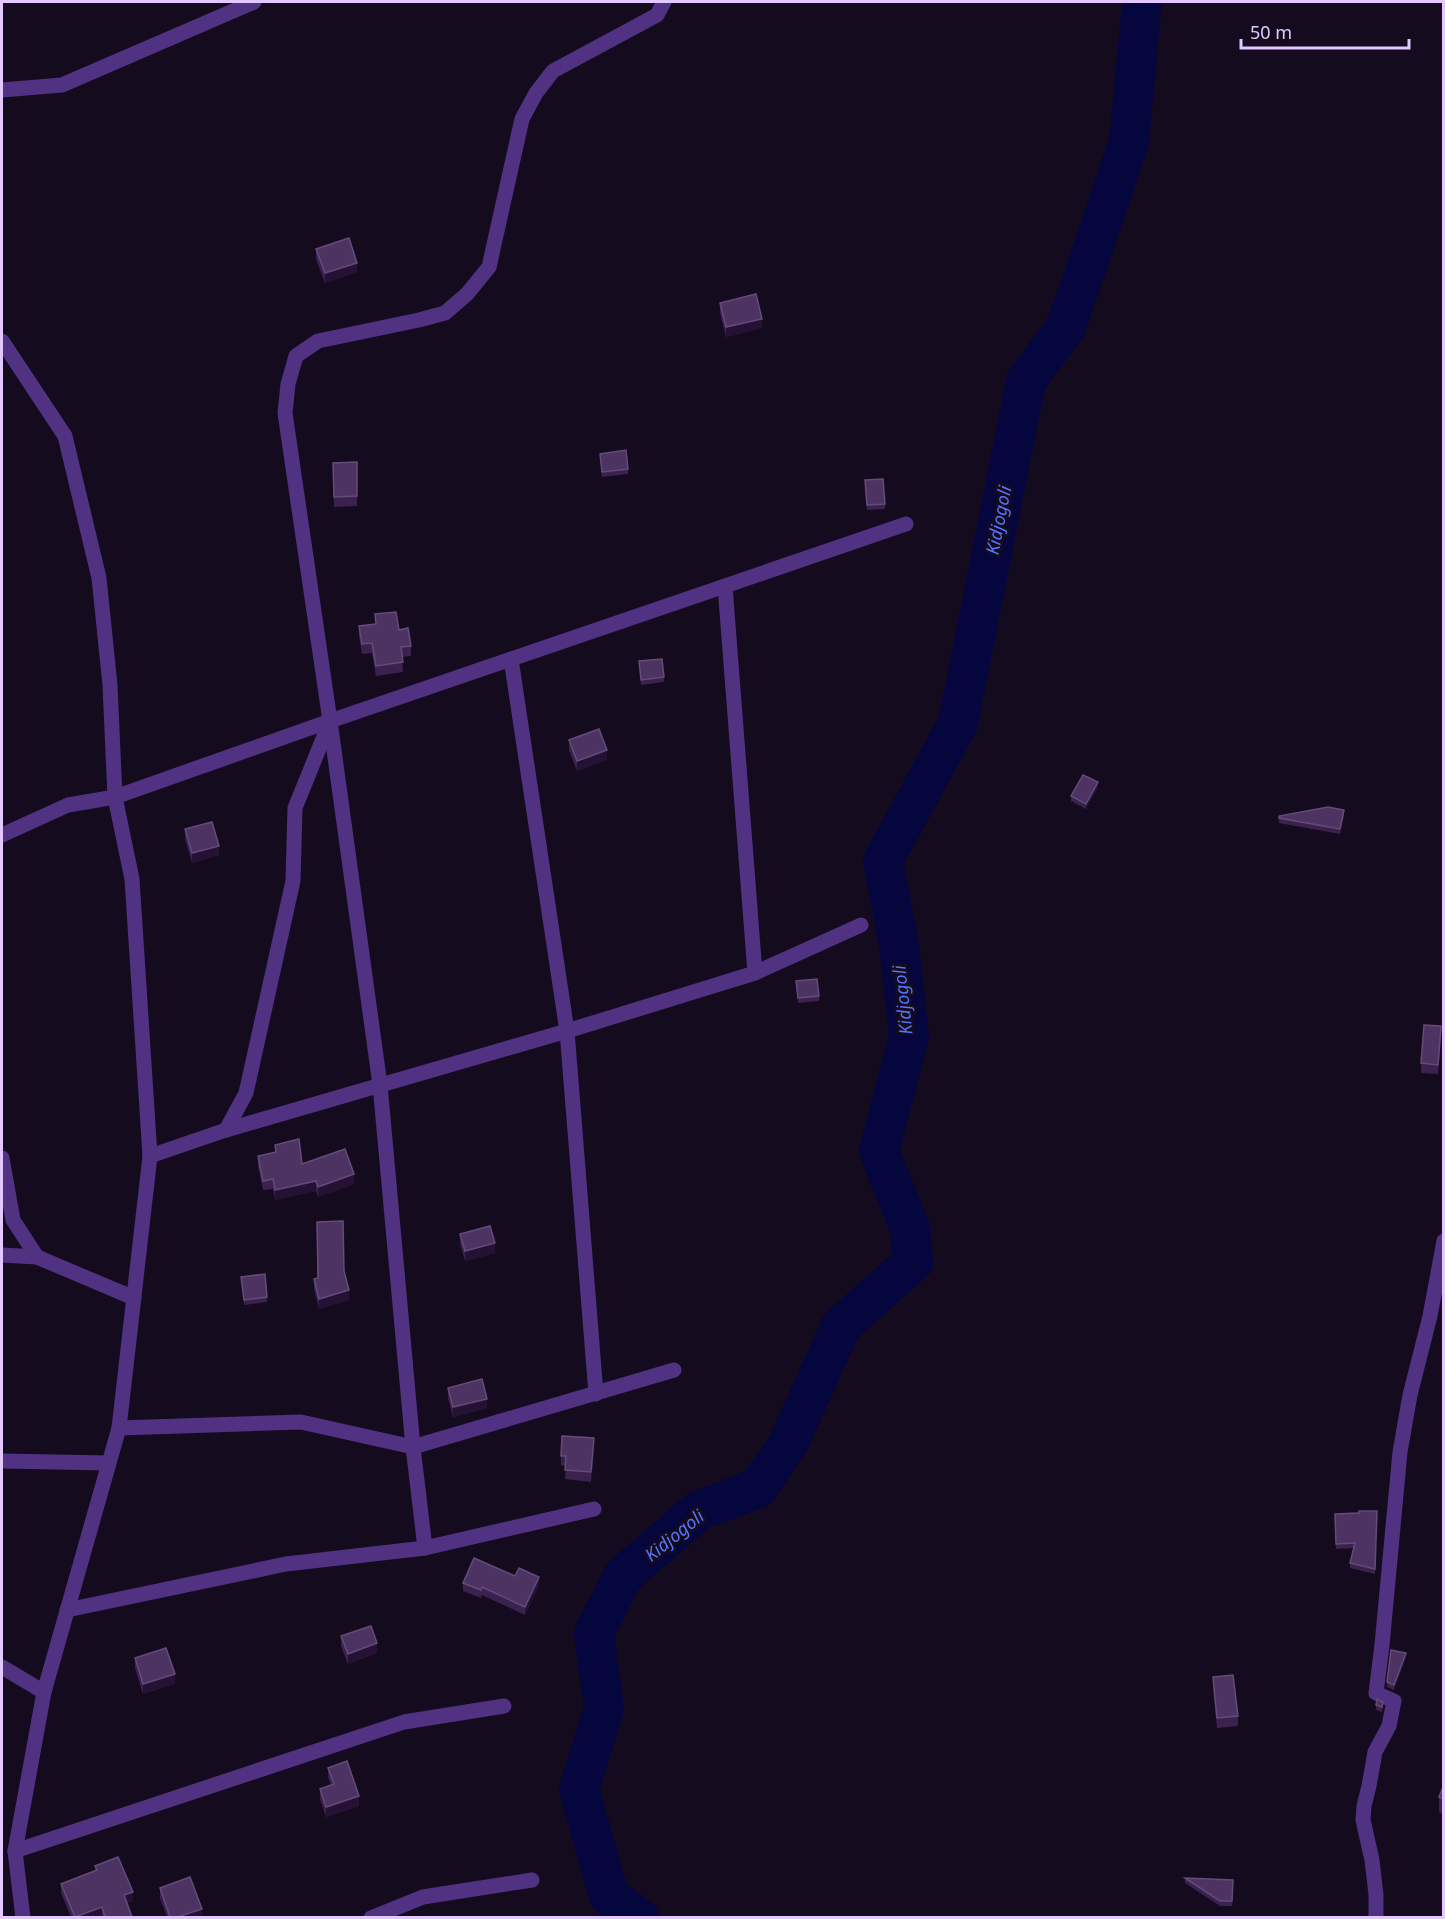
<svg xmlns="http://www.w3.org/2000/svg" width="1445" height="1919" font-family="'Noto Sans',sans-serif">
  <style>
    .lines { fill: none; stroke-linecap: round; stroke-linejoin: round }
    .river { stroke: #05063d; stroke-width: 40 }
    .minor { stroke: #513282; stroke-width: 15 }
    .wall { fill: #3b224e }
    .shaded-wall { fill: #241133 }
    .building { fill: #4d3361; stroke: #644b7a; stroke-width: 1.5 }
    .labels { text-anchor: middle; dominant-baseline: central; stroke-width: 6; stroke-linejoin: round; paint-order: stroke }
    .water-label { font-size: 18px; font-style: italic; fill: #5675ff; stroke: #150b1f }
  </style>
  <rect width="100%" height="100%" fill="#150b1f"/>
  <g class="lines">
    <path class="river" d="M639,1918L609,1896L579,1789L604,1709L594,1633L623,1576L698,1511L758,1488L788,1444L841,1326L913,1262L910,1228L879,1151L909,1036L899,946L883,861L958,723L1026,381L1066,327L1129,142L1142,2"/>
    <g class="minor">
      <path d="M2,90L62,85L254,2"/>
      <path d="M2,341L65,436L99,578L110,685L115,797L132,879L150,1156L119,1428L44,1692L15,1851L23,1918"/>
      <path d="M725,586L755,973"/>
      <path d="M511,659L567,1031L596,1394"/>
      <path d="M2,835L68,805L115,797L330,721L906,524"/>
      <path d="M226,1130L246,1093L293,881L295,808L329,724"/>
      <path d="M150,1156L226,1130L567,1031L755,973L861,925"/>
      <path d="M2,1158L13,1220L37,1257"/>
      <path d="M2,1255L37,1257L134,1298"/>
      <path d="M119,1428L301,1422L413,1447L674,1370"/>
      <path d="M2,1461L109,1463"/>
      <path d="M425,1548L413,1447L380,1085L330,721L285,413L288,384L296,356L318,341L419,320L445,313L467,294L489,267L522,119L536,93L553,71L657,15L664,2"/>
      <path d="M67,1610L286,1564L425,1548L594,1509"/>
      <path d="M2,1667L44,1692"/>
      <path d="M15,1851L404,1722L504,1706"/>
      <path d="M371,1918L423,1897L532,1880"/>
      <path d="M1376,1918V1895L1372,1860L1363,1820L1364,1806L1369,1786L1375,1752L1389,1726L1394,1701L1376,1693L1382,1645L1400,1452L1410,1395L1430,1316L1444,1241"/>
    </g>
  </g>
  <g class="wall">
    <path d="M316,249L357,272L325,283L316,259Z"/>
    <path d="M720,303L762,328L726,337L720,313Z"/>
    <path d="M600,454L628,469V474L602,477Z"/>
    <path d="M357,462V506L334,507L333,463Z"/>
    <path d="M865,485L885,504V509L867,510Z"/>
    <path d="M375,614L411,646V656L402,657L403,672L376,676L372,653L362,654L359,636V626L375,624Z"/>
    <path d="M639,661L664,677V682L641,685Z"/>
    <path d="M569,740L607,760L577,771L569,750Z"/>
    <path d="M1098,787L1086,809L1071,801V796Z"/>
    <path d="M1344,815L1340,834L1279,823V816Z"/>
    <path d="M185,829L219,855L192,863L185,839Z"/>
    <path d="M796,981L819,996V1001L798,1003Z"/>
    <path d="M1441,1036L1438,1074L1421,1073V1063Z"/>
    <path d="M275,1145L302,1164L354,1184L318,1197L316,1191L275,1200L273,1189L263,1190L258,1166V1156L275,1153Z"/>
    <path d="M460,1234L495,1253L465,1261L460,1244Z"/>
    <path d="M344,1271L349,1300L319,1309L314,1289V1279Z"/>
    <path d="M241,1277L267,1297V1302L244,1305Z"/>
    <path d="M448,1388L487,1408L453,1417L448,1398Z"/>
    <path d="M594,1448L591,1482L565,1479L566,1466L561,1465V1456Z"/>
    <path d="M1377,1511L1375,1574L1350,1568V1563L1354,1548L1336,1549L1335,1514Z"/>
    <path d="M463,1583L539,1585L525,1615L482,1595L481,1598L463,1591Z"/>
    <path d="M341,1636L377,1653L348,1664L341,1646Z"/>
    <path d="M135,1658L175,1684L143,1694L135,1668Z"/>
    <path d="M1406,1658L1394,1690L1387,1687V1682Z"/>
    <path d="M1213,1677L1238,1716V1726L1217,1728L1213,1687Z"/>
    <path d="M1376,1705L1383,1707L1382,1712L1376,1710Z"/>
    <path d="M328,1768L359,1806L326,1817L320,1799V1789L331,1785L328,1777Z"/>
    <path d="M1439,1797L1443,1799V1814L1439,1812Z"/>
    <path d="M95,1866L133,1901L127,1903L132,1917H102V1916L98,1917H71L61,1893V1884L95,1871Z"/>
    <path d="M1185,1878L1233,1880L1232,1906H1220L1185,1883Z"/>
    <path d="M160,1888L202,1917H167L160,1898Z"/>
  </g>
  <g class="shaded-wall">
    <path d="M357,263V272L325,283V273Z"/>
    <path d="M762,319V328L726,337V327Z"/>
    <path d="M607,750V760L577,771V761Z"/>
    <path d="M1098,782V787L1086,809V804Z"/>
    <path d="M219,846V855L192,863V853Z"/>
    <path d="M354,1174V1184L318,1197V1187Z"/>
    <path d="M316,1181V1191L275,1200V1190Z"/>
    <path d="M495,1243V1253L465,1261V1251Z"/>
    <path d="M349,1290V1300L319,1309V1299Z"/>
    <path d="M487,1399V1408L453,1417V1407Z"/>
    <path d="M594,1438V1448L591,1482V1472Z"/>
    <path d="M539,1577V1585L525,1615V1607Z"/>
    <path d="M377,1643V1653L348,1664V1654Z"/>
    <path d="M1406,1653V1658L1394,1690V1685Z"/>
    <path d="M175,1674V1684L143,1694V1684Z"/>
    <path d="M359,1796V1806L326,1817V1807Z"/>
    <path d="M133,1892V1901L124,1904V1895Z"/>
    <path d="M102,1907V1916L98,1917H75Z"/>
    <path d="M202,1909V1917H177Z"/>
  </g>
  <g class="building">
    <path d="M349,238L357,263L325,273L316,249Z"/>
    <path d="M756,294L762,319L726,327L720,303Z"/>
    <path d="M626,450L628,469L602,472L600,454Z"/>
    <path d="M357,462V496L334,497L333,463Z"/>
    <path d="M883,479L885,504L867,505L865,480Z"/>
    <path d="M396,612L399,630L408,628L411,646L401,647L403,662L376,666L372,643L362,644L359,626L376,624L375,614Z"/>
    <path d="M662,659L664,677L641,680L639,661Z"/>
    <path d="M599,729L607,750L577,761L569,740Z"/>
    <path d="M1083,775L1098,782L1086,804L1071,796Z"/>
    <path d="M1328,807L1344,810L1340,829L1279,818V816Z"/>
    <path d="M212,822L219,846L192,853L185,829Z"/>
    <path d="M817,979L819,996L798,998L796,981Z"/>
    <path d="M1424,1025L1441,1026L1438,1065L1421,1063Z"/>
    <path d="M299,1139L302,1164L345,1149L354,1174L318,1187L316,1181L275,1190L273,1179L263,1181L258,1156L276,1152L275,1145Z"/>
    <path d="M343,1221L344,1271L349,1290L319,1299L314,1279L318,1278L317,1222Z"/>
    <path d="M490,1226L495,1243L465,1251L460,1234Z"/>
    <path d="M265,1274L267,1297L244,1300L241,1277Z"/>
    <path d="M482,1379L487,1399L453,1407L448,1388Z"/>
    <path d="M562,1436L594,1438L591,1472L565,1470L566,1456H561Z"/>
    <path d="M1359,1511H1377L1375,1569L1350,1563L1355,1543L1336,1544L1335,1514L1359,1513Z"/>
    <path d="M474,1558L515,1576L519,1568L539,1577L525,1607L482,1587L481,1590L463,1583Z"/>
    <path d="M371,1626L377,1643L348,1654L341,1636Z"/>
    <path d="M166,1648L175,1674L143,1684L135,1658Z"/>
    <path d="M1391,1650L1406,1653L1394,1685L1387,1682Z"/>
    <path d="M1233,1675L1238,1716L1217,1718L1213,1677Z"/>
    <path d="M1377,1699L1383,1702L1382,1707L1376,1705Z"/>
    <path d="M347,1761L359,1796L326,1807L320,1789L334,1784L328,1768Z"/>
    <path d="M1443,1787V1799L1439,1797Z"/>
    <path d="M118,1857L133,1892L124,1895L132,1917H105L102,1907L75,1917L61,1884L97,1870L95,1866Z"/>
    <path d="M190,1877L202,1909L177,1917H170L160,1888Z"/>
    <path d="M1185,1878L1233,1880L1232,1901H1220Z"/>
  </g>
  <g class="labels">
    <g class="water-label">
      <text transform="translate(998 520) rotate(-79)">Kidjogoli</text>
      <text transform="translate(902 1000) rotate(-96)">Kidjogoli</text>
      <text transform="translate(674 1535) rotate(-39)">Kidjogoli</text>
    </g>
  </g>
  <rect width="1445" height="1919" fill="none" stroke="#e2c8ff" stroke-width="6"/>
  <path d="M1241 39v9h168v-9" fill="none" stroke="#e2c8ff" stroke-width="3"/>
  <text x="1250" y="39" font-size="18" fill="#e2c8ff" stroke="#150b1f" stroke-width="4.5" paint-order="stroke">50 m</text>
</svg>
